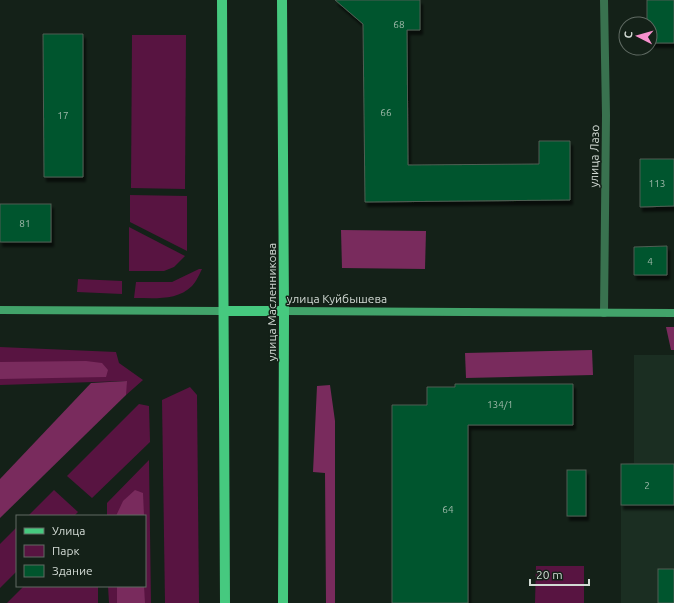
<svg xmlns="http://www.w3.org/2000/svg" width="674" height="603" font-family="Ubuntu,sans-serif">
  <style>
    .built { fill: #1b2e22 }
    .green { fill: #581441 }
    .forest { fill: #792b5d }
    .building { fill: #00552d; stroke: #505f54; filter: url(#shadow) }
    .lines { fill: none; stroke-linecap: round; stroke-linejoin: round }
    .street { stroke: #39724f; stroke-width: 8 }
    .secondary { stroke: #42a36a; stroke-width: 8 }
    .primary { stroke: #46c97f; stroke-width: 10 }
    .labels { text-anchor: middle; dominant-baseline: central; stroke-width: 3; stroke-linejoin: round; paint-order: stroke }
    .number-label { font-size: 10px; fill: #9eb9aa }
    .street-label { font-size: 12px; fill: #d2dad4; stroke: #142118 }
  </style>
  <defs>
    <filter id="shadow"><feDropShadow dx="2.5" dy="4.5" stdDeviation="1" flood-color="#0009"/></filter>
  </defs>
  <rect width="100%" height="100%" fill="#142118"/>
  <path class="built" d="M634,355H674V603H621V464L634,463Z"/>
  <g class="green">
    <path d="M132,35H186L185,189L131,188Z"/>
    <path d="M130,195L187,196V251L130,222Z"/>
    <path d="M129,227L185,256L174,267L164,271H129Z"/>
    <path d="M199,269H202C199,275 196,282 192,286C177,301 154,298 134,298L136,282H172Z"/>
    <path d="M78,279L122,281V294L77,292Z"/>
    <path d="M0,347L116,352L119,363L143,380L126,395V381L0,385Z"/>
    <path d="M190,387L197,395L199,603H165L162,400Z"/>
    <path d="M139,404L149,406L150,442L92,498L67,476Z"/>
    <path d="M149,460L151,603H109L108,586H145V516H107V503Z"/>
    <path d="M54,490L78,512L74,516H28Z"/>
    <path d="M17,527V571L0,588V544Z"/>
    <path d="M536,566H584V603H535Z"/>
    <path d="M24,586H98V603H7Z"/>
  </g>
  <g class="forest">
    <path d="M341,230L426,231L425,269L342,268Z"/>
    <path d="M666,327H674V350H671Z"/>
    <path d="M592,350L593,375L466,378L465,353Z"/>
    <path d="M86,361L102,363L108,370L106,377L0,379V362Z"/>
    <path d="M127,381L126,395L0,518V479L91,383Z"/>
    <path d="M330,385L335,421V603H326L325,473L313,472L317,386Z"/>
    <path d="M135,490L143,493L144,516H116L123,501Z"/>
    <path d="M117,586H144L145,603H117Z"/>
  </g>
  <g class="building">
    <path d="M335,0H420V30H407L408,165L539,164V141H570V200L365,202L363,24Z"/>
    <path d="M647,0H674V43H650V24H647Z"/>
    <path d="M43,34H83V177H44Z"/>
    <path d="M640,159H674V206L640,207Z"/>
    <rect x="0" y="204" width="51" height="38"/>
    <path d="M667,246V275H634V247Z"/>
    <path d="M455,384H573V425H468V603H392V405H427V387H455Z"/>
    <rect x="621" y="464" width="53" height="41"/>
    <rect x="567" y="470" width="19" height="46"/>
    <rect x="658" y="569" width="16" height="34"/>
  </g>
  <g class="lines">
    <path class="street" d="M604,0L606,115L604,313"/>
    <g class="secondary">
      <path d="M0,310L224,311"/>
      <path d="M284,311L674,313"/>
    </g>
    <g class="primary">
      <path d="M222,0L225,603"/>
      <path d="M282,0L284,311L283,603"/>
      <path d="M224,311H284"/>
    </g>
  </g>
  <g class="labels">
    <g class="number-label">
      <text x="399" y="24">68</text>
      <text x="386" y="112">66</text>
      <text x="63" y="115">17</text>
      <text x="657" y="183">113</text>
      <text x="25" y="223">81</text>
      <text x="650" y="261">4</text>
      <text x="500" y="404">134/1</text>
      <text x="647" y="485">2</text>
      <text x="448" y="509">64</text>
    </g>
    <g class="street-label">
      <text transform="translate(594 156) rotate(-89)">улица Лазо</text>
      <text x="337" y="298">улица Куйбышева</text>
      <text transform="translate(271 302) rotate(-90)">улица Масленникова</text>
    </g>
  </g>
  <rect x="16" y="515" width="130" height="72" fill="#142118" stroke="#606b63"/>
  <rect x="24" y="528" width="20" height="6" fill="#46c97f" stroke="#606b63"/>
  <text x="52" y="535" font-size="12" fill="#d2dad4">Улица</text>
  <rect x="24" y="545" width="20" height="12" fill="#581441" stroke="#606b63"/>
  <text x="52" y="555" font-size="12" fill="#d2dad4">Парк</text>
  <rect x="24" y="565" width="20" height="12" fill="#00552d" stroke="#606b63"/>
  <text x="52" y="575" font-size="12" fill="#d2dad4">Здание</text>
  <g transform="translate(638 36) rotate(276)"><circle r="19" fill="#142118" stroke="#606b63"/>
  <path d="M0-3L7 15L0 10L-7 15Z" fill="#f790cd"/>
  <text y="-6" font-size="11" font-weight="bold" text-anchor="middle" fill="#d2dad4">С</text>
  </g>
  <path d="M530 579v6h59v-6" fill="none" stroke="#d2dad4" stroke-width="2"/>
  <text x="536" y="579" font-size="12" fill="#d2dad4" stroke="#142118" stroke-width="3" paint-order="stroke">20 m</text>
</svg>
